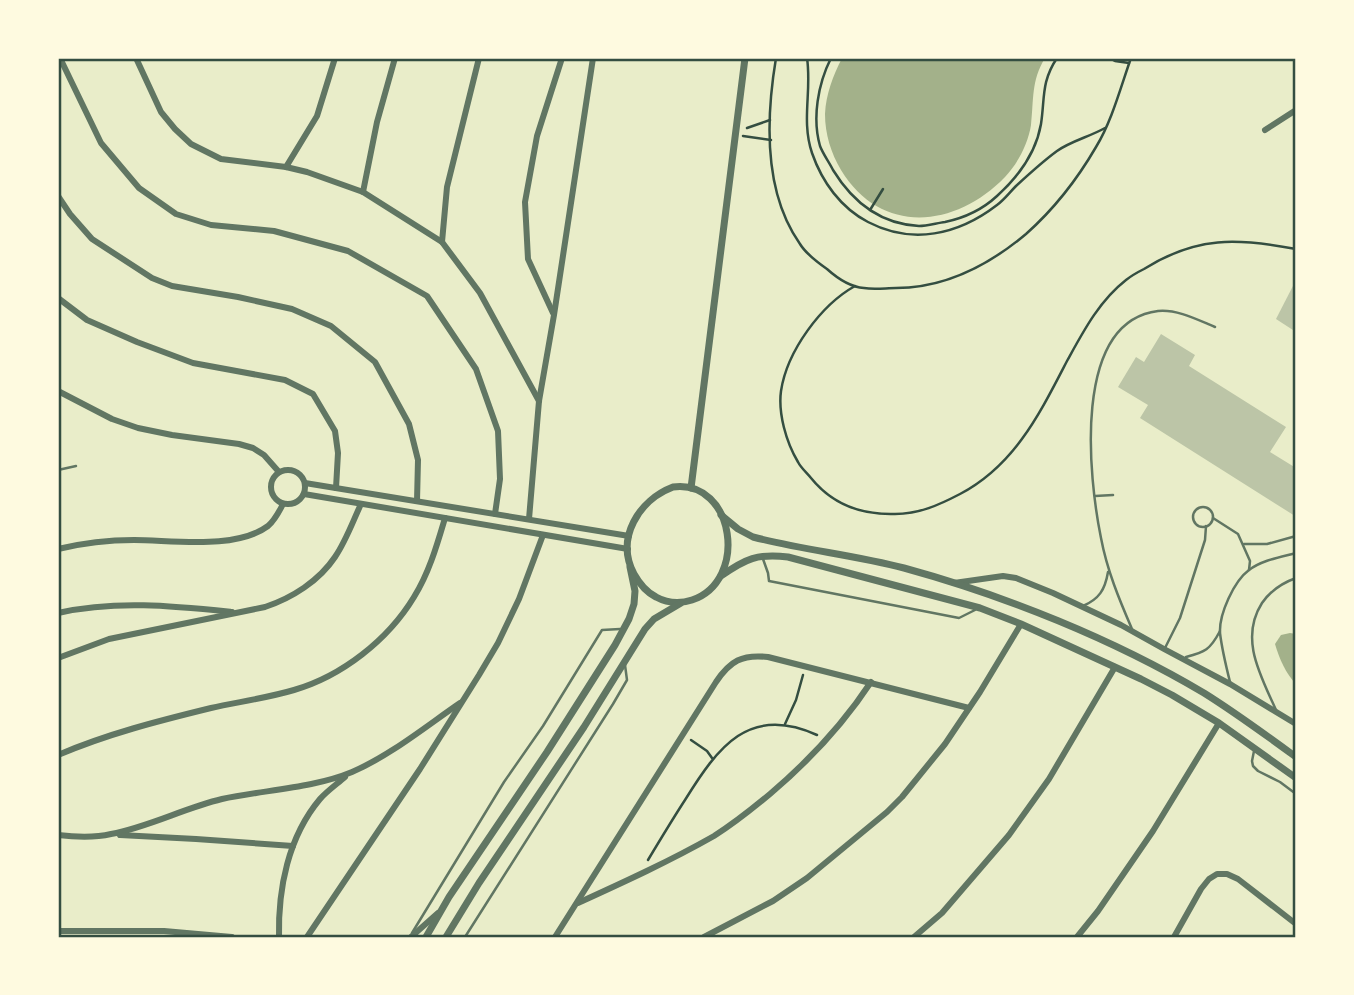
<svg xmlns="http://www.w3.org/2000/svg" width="1354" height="995" font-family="Karla,sans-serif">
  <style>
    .water { fill: #a3b18a }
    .building { fill: #bcc5a7 }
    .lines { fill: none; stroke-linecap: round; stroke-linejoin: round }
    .path { stroke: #344e41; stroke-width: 2.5 }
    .service { stroke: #617663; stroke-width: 2.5 }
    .minor { stroke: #617663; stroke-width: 6 }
    .tertiary { stroke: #617663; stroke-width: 7 }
    .neatline { fill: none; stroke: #344e41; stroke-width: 2.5 }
  </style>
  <rect width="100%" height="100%" fill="#e9edc9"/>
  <g class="water">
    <path d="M842,58H1045C1031,81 1034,99 1031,125C1028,144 1018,163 1005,177C956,228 881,236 841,170C831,153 825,134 825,114C826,94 833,76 842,58Z"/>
    <path d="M1290,633L1296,634V684C1286,674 1279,658 1275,644L1281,635Z"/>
  </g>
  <g class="building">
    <path d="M1296,280V332L1276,319Z"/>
    <path d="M1161,334L1195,355L1189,366L1286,427L1270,452L1296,468L1295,516L1140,418L1148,405L1118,387L1136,357L1144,362Z"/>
  </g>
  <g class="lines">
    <g class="path">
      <path d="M776,58C766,118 763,192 800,244C806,254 817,262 827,269C837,278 850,287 864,288C874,290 886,288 896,288C945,288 989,265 1026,234C1053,210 1078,178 1096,147C1112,121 1121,86 1131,58"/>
      <path d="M807,58C812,91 801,120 812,153C822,182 841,208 868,222C912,245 958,235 997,205C1004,200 1010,192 1016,186C1029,174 1042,162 1057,151C1071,141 1089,137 1105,128"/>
      <path d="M831,58C818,84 812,118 820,146C823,154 829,162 833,170C852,201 880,224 919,226C927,226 937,223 945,222C964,218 983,209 997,196C1018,177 1036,153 1041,124C1045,98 1041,82 1057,58"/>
      <path d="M1109,58L1115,61L1129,63"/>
      <path d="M747,128L770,120"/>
      <path d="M743,136L771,140"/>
      <path d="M870,210L883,189"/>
      <path d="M855,286C821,305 787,351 781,391C778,413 786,442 798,462C801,468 807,473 811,478C832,504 862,515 895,514C919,514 939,505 960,494C1015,465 1040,413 1067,361C1083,332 1099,301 1126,280C1131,276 1138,272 1144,269C1196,236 1238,238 1296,249"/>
      <path d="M785,724L796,700L803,675"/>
      <path d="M691,740L707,751L712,758"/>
      <path d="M648,860C660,840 672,820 685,800C718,747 749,704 817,735"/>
    </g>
    <g class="service">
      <path d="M58,470L76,466"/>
      <path d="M1095,496L1113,495"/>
      <circle cx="1203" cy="517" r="10"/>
      <path d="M1213,518L1238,534L1250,561L1249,570"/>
      <path d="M1244,544H1267L1296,536"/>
      <path d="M763,559L768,573L769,581L959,618L975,610"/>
      <path d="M1083,606C1099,599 1105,590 1108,572"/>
      <path d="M1132,629C1119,599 1107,570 1101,538C1089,479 1071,322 1158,311C1177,309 1198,320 1215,327"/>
      <path d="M1165,648L1180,618L1205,540L1206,526"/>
      <path d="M1186,657C1205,652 1210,650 1220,631"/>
      <path d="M1230,682C1226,666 1222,650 1220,633C1219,614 1234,581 1249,570C1262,560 1281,557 1296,553"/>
      <path d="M1276,710C1261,676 1239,639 1262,603C1271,590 1282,583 1296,578"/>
      <path d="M1254,751L1252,761L1253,766L1258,771L1280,782L1296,794"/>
      <path d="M412,933L504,782L543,726L602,630L620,629"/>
      <path d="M465,937L613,704L627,680L625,665"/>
    </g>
    <g class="minor">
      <path d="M60,58L101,143L139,188L176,214L211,225L274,231L348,251L427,296L476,369L498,431L500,479L495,514"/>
      <path d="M136,58L161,112L175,129L191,144L221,159L286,167L307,172L363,192L442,242"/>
      <path d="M479,58L447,187L442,242L480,293L539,401"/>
      <path d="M1265,130L1296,110"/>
      <path d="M286,167L317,116L335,58"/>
      <path d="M363,192L377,122L395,58"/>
      <path d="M58,196L70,214L92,239L152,278L172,286L238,297L292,309L331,326L375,362L409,424L418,460L417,501"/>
      <path d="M58,298L87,320L137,342L193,363L285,380L313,394L335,431L338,453L336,488"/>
      <path d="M553,313L528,259L525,202L537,136L562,58"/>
      <path d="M58,391L112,419L138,428L172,435L239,444L253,448L264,455L279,472"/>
      <circle cx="288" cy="487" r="17"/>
      <path d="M305,483L629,536"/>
      <path d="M304,494L628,549"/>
      <path d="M529,519L539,401L554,315L593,58"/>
      <path d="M58,549C83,543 108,540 134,540C172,540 236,550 268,526C275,520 279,512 283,504"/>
      <path d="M954,583L1003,576L1016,578L1053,593L1121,625L1164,649L1230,684L1296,724"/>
      <path d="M58,613C116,600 173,606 232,612"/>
      <path d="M58,658L109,639L265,607C292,598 319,581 335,557C346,541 353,521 361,504"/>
      <path d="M58,755C107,734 158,721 211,708C238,702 267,698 294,690C342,676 388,640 414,597C429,573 437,545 445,518"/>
      <path d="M58,835C75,837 94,838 111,834C149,827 184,808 222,799C264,790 314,788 352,772C391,755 425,727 460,703"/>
      <path d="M120,835L196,839L293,846"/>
      <path d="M578,903C624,882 670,861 714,836C733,824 752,809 770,794C810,760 842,726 871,682"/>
      <path d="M58,931H164L232,937"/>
      <path d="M279,937C278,889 288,837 320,799C327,791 337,784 345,777"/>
      <path d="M307,937L420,769L479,675L498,643L519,599L543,535"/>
      <path d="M411,937L438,913"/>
      <path d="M555,937L716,682C730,661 742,654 768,657L969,708"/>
      <path d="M704,937L773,901L807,878L887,812L902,797L945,744L980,692L1021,624"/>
      <path d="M914,937L942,913L1009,835L1049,779L1115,667"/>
      <path d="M1077,937L1098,911L1153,831L1219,723"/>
      <path d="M1174,937L1201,889L1209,879L1217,874H1227L1238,879L1296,924"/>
    </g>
    <g class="tertiary">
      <path d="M673,487C735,479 749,581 692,600C680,604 667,603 656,597C646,592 639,583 634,574C615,538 639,500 673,487Z"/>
      <path d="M691,488L745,58"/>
      <path d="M721,515L738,529L753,537C803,550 854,555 904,568C1006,596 1113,639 1204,693C1236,713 1266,735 1296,757"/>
      <path d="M721,576C745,559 758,553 788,557L980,608L1021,624L1141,679L1172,695L1219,723L1296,778"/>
      <path d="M426,937L449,897L547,752L615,645L629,619L634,604L635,591L630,567"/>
      <path d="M446,937L479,883L584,727L645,629L654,619L681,603"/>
    </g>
  </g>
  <rect width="1354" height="995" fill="none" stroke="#fefae0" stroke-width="119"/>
  <rect x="60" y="60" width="1234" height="876" class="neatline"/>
</svg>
